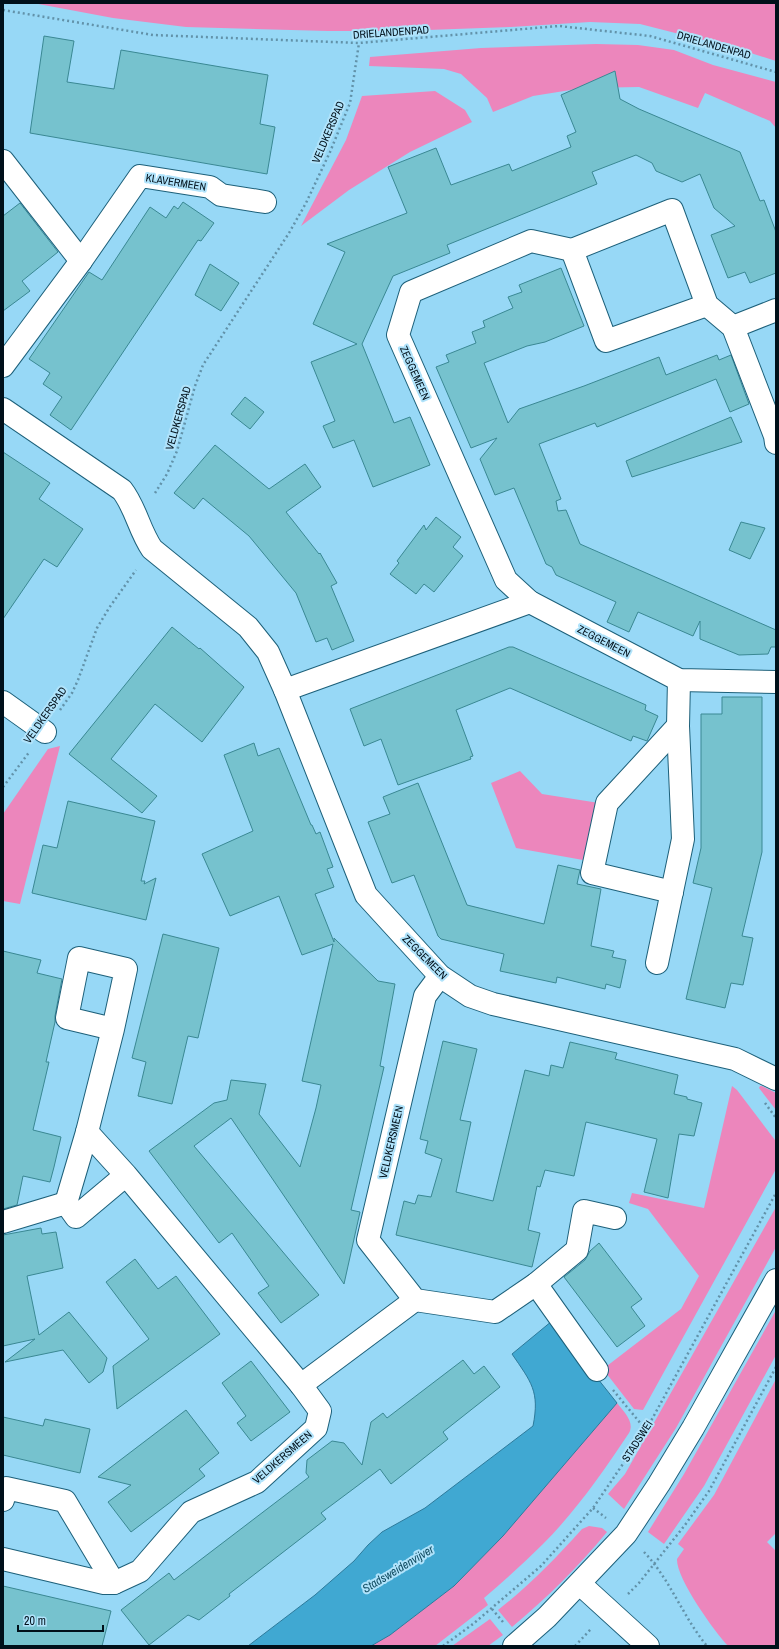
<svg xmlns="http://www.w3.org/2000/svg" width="779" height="1649" font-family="'Archivo Narrow',sans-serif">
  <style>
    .green { fill: #ec86bc }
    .water { fill: #40a8d2; stroke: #2d7a9b }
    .building { fill: #76c2ce; stroke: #3a8893 }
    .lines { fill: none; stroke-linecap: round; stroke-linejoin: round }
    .minor-casing { stroke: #1d607a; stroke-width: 24 }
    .path { stroke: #6292a9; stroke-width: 2.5; stroke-dasharray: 2 3; stroke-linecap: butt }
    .minor { stroke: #fff; stroke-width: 22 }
    .labels { text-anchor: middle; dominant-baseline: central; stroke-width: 4; stroke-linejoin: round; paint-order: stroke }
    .street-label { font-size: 11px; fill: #00101a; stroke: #b0e3fb }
    .water-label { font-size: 12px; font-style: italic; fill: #114c61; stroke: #b0e3fb }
  </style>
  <rect width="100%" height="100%" fill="#97d8f6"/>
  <g class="green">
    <path d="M33,3H776V61L738,49L640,24L590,22L511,27L400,31H328L186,27L113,18Z"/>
    <path d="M596,44L638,45L674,50L713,65L776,82V128L770,121L705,93L698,108L639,87L583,88L533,96L493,112L487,98L461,74L444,69L369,66L370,57L481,48Z"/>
    <path d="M435,91L465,110L472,122L410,152L349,190L301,226L346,140L362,96Z"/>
    <path d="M60,746L20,904L3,901V814L48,749Z"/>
    <path d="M520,771L542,794L599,803L583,860L516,848L491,783Z"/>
    <path d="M732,1086L737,1090L775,1140L776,1169L643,1410L634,1409L603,1369L681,1309L699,1276L648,1209L629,1203L632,1193L704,1208Z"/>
    <path d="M760,1086H762L776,1093V1110L759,1088Z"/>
    <path d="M776,1207V1247L676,1428L624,1509L608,1494L625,1474Z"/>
    <path d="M776,1310V1355L704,1486L664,1544L648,1532L684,1474Z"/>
    <path d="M776,1379V1533L767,1542L776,1551V1646H728C714,1631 676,1578 677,1559L684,1549L678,1544L714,1495Z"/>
    <path d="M617,1403C624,1412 635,1422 629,1433C603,1472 576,1511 543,1544C524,1563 504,1581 484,1598L488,1605L435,1646H371L390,1635L454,1586L503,1536Z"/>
    <path d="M589,1526L602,1528L607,1532C578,1567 547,1598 512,1627L498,1610C530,1585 555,1559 582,1529Z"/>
    <path d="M490,1619L503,1635L488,1646H452Z"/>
  </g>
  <path class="water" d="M552,1321L617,1403L503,1536L454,1586L390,1635L371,1646H248L315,1595L354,1561L368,1545L382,1532L425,1508L533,1426C540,1391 531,1382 512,1354Z"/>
  <g class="building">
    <path d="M44,36L74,41L67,82L114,89L121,50L268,75L260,124L275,127L267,174L30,133Z"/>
    <path d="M615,71L620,99L639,109L740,152L760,201L764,200L776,232V273L750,283L745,272L728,278L711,235L735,226L714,208L700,174L682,182L656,171L652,163L636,155L592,172L597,184L447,245L450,253L393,276L362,344L394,423L410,417L430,465L373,487L354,440L333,448L323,426L335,421L311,362L357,344L313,324L345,252L327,244L407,213L388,167L436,148L451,185L509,164L512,171L571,147L567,136L576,132L561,95Z"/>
    <path d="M183,202L214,223L201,241L198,240L71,430L50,415L62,397L43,384L50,373L29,359L89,272L102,280L150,207L166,218L174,206L178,209Z"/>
    <path d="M20,203L58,252L22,281L30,291L3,311V216Z"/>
    <path d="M210,264L239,283L221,311L195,295Z"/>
    <path d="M561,268L584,326L545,342L527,346L484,363L508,423L519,409L584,386L659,357L666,375L717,355L719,360L731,355L749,404L730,412L716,379L597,427L595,423L539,444L561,499L556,501L558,511L566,510L580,544L776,630V647H771L768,654L739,655L700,639V621L693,636L638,612L629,632L607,622L616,602L556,575L552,567L546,564L514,488L495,495L480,459L497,438L471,448L436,367L449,362L446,355L476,343L472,332L485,327L483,321L513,308L508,297L522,292L519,285Z"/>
    <path d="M245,397L264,412L250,429L231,414Z"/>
    <path d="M731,417L742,442L632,477L626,461Z"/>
    <path d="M215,445L269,489L305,464L321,487L286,512L319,554L320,553L337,583L331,586L354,641L332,650L327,638L316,642L296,593L249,536L203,498L194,509L174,493Z"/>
    <path d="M3,452L50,483L39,499L83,529L57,567L44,559L3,619Z"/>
    <path d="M436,517L461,537L453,547L463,556L434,592L424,584L416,594L390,574L399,563L397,561L424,525L426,530Z"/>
    <path d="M741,522L765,528L750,559L729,550Z"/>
    <path d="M172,627L199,649L200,648L244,687L202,742L155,704L111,759L157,796L142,813L69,754Z"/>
    <path d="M509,647H513L646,705L645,710L658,716L647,741L633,736L631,741L510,688L456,710L473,756L470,757L471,759L398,785L381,739L364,746L350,709Z"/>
    <path d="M722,697H762V852L742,936L753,938L743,985L731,983L725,1008L686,999L712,888L693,883L701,848V714H722Z"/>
    <path d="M254,743L258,756L279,748L311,825H312L316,834L320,832L333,867L327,869L334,887L315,894L334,942V938L378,981L395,984L380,1066L384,1067L351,1210L360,1212L344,1284L231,1118L194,1146L319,1295L281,1323L258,1293L269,1286L232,1233L219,1243L149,1151L214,1103L227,1100L231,1080L266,1084L259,1114L300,1167L316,1108L321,1085L302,1081L333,944L302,955L279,896L230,916L202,854L253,831L224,755Z"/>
    <path d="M418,783L467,905L544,924L558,865L580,870L577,884L601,889L591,946L614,951L612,957L626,960L620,988L606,984L605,989L557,977L556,983L500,971L504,954L441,939L438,936L414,875L392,883L368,822L390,814L383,797Z"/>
    <path d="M68,801L155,821L141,881H145L144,884L156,878L146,920L32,893L43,845L57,848Z"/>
    <path d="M163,934L219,948L198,1038L188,1036L172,1104L138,1096L146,1062L132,1058Z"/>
    <path d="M3,951L41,960L37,973L62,979L55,1016V1022L46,1062H49L33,1130L61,1137L54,1167L50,1182L23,1176L17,1205L3,1209Z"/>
    <path d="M443,1041L477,1049L460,1120L471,1122L456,1192L493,1201L525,1070L549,1076L551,1065L563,1068L570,1042L617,1053L615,1059L678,1075L674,1094L687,1097V1099L702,1103L694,1136L679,1134L668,1198L644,1192L657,1139L586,1122L574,1176L545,1170L540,1187L537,1186L528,1230L540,1233L532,1267L396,1235L404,1201L415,1204L418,1195L431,1197L442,1159L425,1153L428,1141L420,1139Z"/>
    <path d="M41,1228L42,1234L56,1232L63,1268L27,1276L39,1335L69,1312L107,1358L103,1372L89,1383L63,1350L5,1362L35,1339L3,1346V1235Z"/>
    <path d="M599,1243L642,1299L631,1307L645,1326L617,1347L564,1277L585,1260L590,1251Z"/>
    <path d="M135,1259L158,1289L176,1276L220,1334L117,1409L113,1366L149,1339L106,1282Z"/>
    <path d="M463,1360L474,1374L484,1366L500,1387L443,1432L448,1439L391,1484L380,1469L321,1513L326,1519L229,1594L230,1596L199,1620L188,1615L149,1645L121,1610L169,1573L174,1580L309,1477L306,1473L307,1460L332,1441L344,1443L362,1465L371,1422L383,1413L387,1418Z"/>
    <path d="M251,1361L290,1412L251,1441L237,1423L246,1416L222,1383Z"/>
    <path d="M186,1410L219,1453L199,1469L205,1476L131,1532L108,1502L131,1485L98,1477Z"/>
    <path d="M3,1417L43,1426L45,1419L90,1429L80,1473L3,1455Z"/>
    <path d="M3,1586L111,1611L102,1646H3Z"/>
  </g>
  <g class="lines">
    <g class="minor-casing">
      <g id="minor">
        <path d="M3,161L81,261"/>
        <path d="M572,250L606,341L707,305"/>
        <path d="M733,327L776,310"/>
        <path d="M3,366L81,261L140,176L210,187L221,195L265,202"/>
        <path d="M3,409L122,490C136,508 139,530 152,549L248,627L268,652L285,690L366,895L440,976L470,996L493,1004L735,1059L776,1079"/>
        <path d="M776,443L775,436L733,327L707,305L672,210L572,250L531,241L411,292L398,335L506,580L530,602L679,680L776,682"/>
        <path d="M285,690L530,602"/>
        <path d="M3,702L45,732"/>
        <path d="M672,892L592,873L607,803L678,726"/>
        <path d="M657,963L683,839L678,726L679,680"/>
        <path d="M440,976L425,996L368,1240L415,1300L495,1312L536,1284L577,1250L584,1211L615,1218"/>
        <path d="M87,1132L113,1029L126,969L79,958L67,1018L113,1029"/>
        <path d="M3,1222L66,1203"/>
        <path d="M536,1284L597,1370"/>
        <path d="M301,1385L415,1300"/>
        <path d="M3,1500L6,1488L65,1501L114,1583"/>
        <path d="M3,1559L104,1583H114L140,1571L191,1512L257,1482L316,1428L320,1411L301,1385L126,1175L87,1132L66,1203L76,1217L126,1175"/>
        <path d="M580,1584L648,1646"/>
        <path d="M514,1646L547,1617L626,1534L659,1484L693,1428L776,1280"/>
      </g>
    </g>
    <g class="path">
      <path d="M3,10L153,35L359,43L559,26L650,36L776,72"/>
      <path d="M155,493L167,474L177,451L195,386L203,365L289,233L306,203L330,152L350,103L359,43"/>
      <path d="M60,710L72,693L78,680L97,628L109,608L136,570"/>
      <path d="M3,787L30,751"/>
      <path d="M765,1103L776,1118"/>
      <path d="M613,1390L646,1430"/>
      <path d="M593,1508L606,1518"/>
      <path d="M644,1552C670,1579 683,1617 707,1646"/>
      <path d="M628,1594L639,1583L685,1525L709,1491L776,1367"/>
      <path d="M492,1609L503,1622"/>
      <path d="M443,1646L473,1624L541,1566L593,1508L646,1430L776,1193"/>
      <path d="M575,1646L591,1629"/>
    </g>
    <use href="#minor" class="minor"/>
  </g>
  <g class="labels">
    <g class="street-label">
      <text transform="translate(391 32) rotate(-4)">DRIELANDENPAD</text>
      <text transform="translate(714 45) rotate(16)">DRIELANDENPAD</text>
      <text transform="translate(328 132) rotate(-67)">VELDKERSPAD</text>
      <text transform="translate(176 182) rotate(9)">KLAVERMEEN</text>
      <text transform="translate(415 373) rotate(66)">ZEGGEMEEN</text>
      <text transform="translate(178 418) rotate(-74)">VELDKERSPAD</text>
      <text transform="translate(604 641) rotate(27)">ZEGGEMEEN</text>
      <text transform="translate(45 715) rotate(-55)">VELDKERSPAD</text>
      <text transform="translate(425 957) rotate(45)">ZEGGEMEEN</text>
      <text transform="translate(391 1142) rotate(-77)">VELDKERSMEEN</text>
      <text transform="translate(637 1441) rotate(-57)">STADSWEI</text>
      <text transform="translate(282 1457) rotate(-41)">VELDKERSMEEN</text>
    </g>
    <g class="water-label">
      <text transform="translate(398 1569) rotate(-31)">Stadsweidenvijver</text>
    </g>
  </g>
  <rect width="779" height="1649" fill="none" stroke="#00101a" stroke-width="8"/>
  <path d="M18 1625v6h85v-6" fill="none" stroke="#00101a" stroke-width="2"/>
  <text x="24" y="1625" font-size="12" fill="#00101a" stroke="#b0e3fb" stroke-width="3" paint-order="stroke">20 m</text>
</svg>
